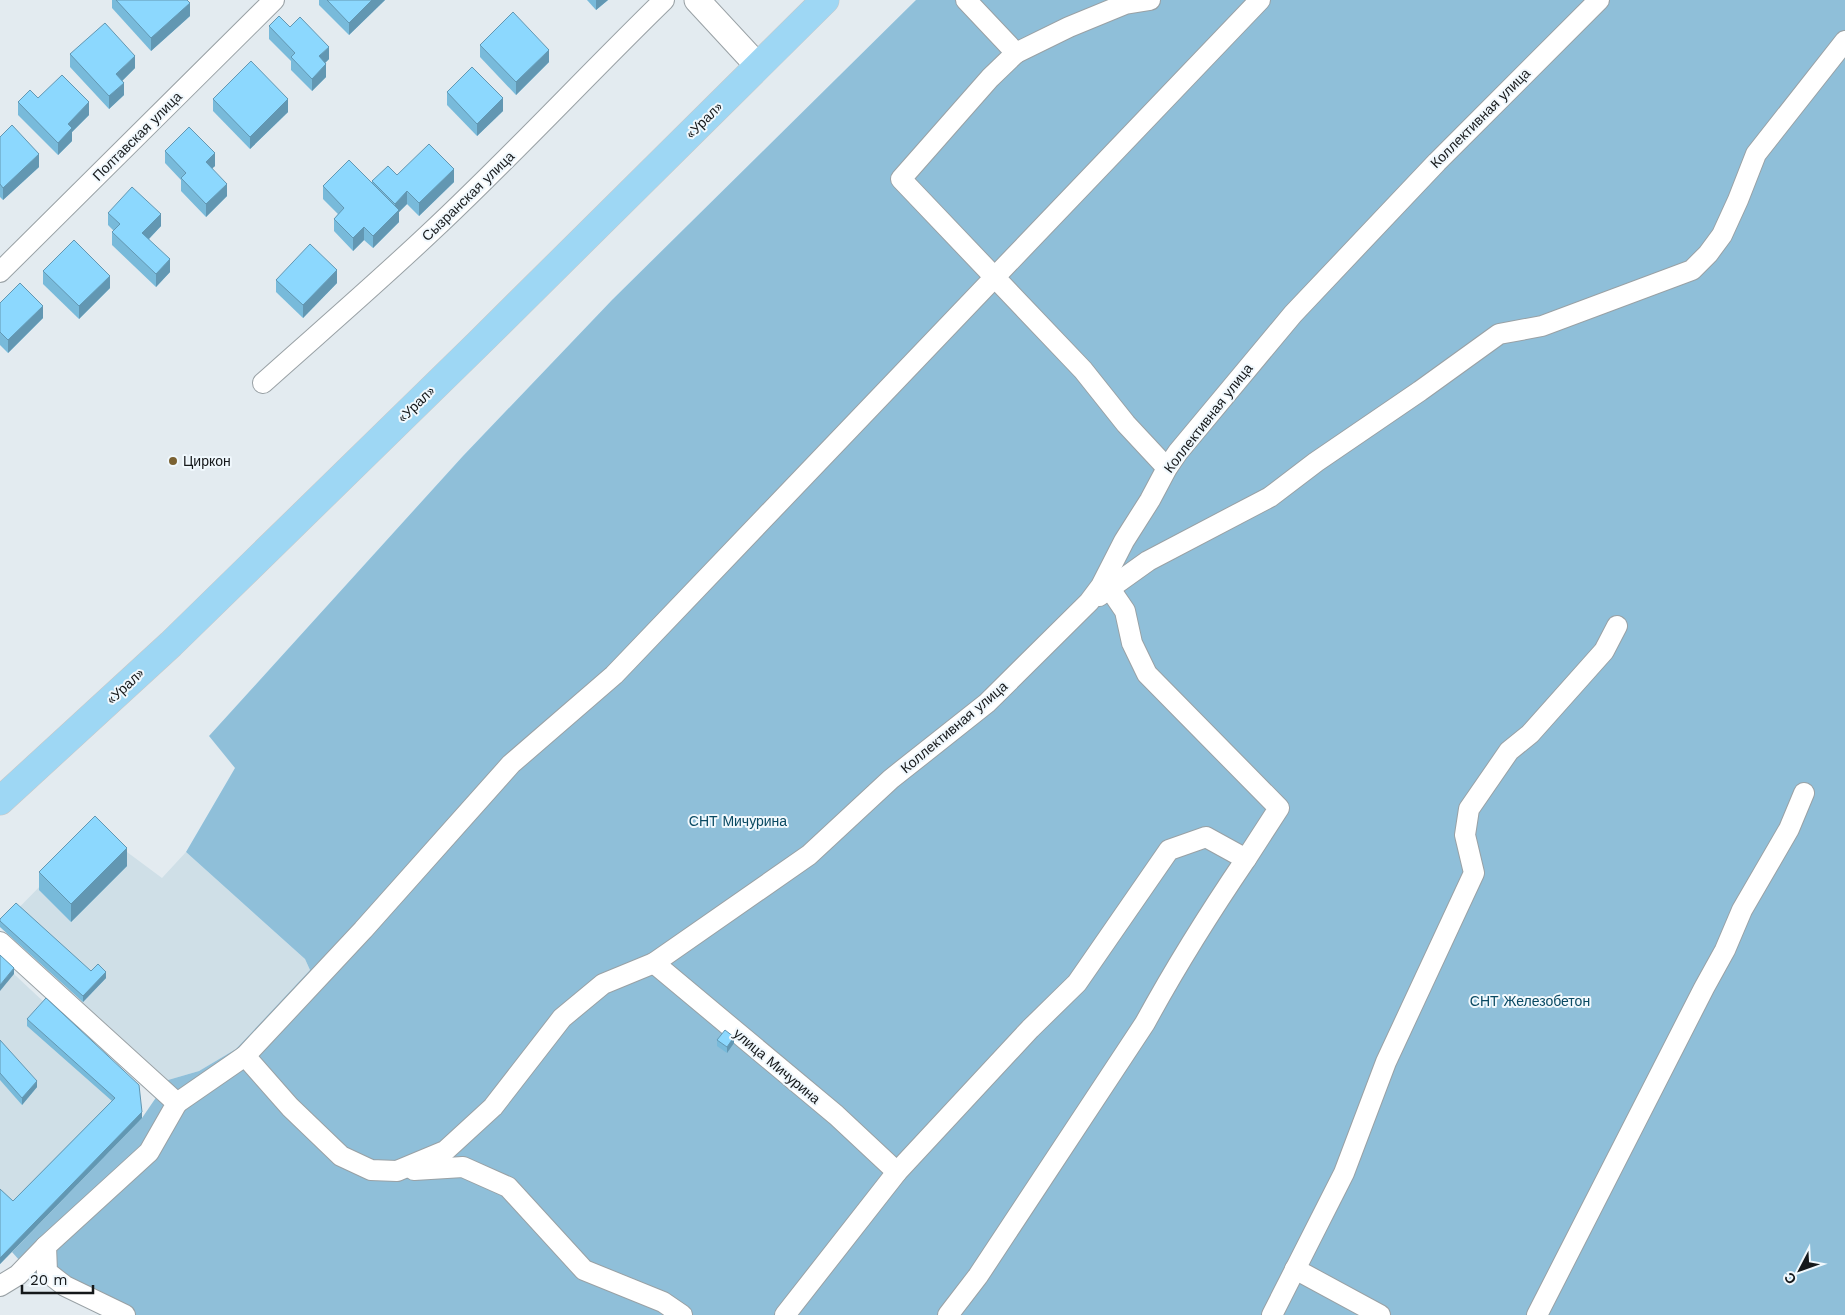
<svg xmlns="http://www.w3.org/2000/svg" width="1845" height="1315" font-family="'Work Sans',sans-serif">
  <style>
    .built { fill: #cfdfe7 }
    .green { fill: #8fbfd9 }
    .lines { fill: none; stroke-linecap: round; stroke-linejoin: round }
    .minor-casing { stroke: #99a1a5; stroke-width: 22 }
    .tertiary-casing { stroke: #99a1a5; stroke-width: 27 }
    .trunk-casing { stroke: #c7c8c8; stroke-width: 29 }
    .minor { stroke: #fff; stroke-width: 20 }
    .tertiary { stroke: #fff; stroke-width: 25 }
    .trunk { stroke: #9ed7f4; stroke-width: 28 }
    .wall { fill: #78bada }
    .shaded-wall { fill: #6297b2 }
    .building { fill: #8cd8fe; stroke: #6297b2 }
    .poi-dot { fill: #7a6132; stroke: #f0f8fd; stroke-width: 2 }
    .labels { text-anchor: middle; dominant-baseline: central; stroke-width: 4; stroke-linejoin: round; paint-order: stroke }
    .street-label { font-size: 14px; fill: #15181a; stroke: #f0f8fd }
    .poi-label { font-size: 14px; fill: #15181a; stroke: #f0f8fd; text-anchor: start }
    .park-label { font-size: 14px; fill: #094962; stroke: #f0f8fd }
  </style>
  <rect width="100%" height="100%" fill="#e3ebf0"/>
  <g class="built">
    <path d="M96,829L162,878L186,852L305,959L310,970L236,1049L199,1071L168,1080L0,927Z"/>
    <path d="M0,961L139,1091L142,1118L0,1264Z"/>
  </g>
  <path class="green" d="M916,0H1845V1315H100L37,1280L12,1252L142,1118L168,1080L199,1071L236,1049L310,970L305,959L186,852L235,768L209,736L463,456L612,300Z"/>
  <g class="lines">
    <g class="minor-casing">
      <g id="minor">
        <path d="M966,0L1016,53L990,78L901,179L1083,370L1126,424L1167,468"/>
        <path d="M1016,53L1069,27L1125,4L1150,0"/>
        <path d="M0,272L274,0"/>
        <path d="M263,383C320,332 377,283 433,230C512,156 586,76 664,0"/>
        <path d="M1099,596L1148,561L1270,497L1316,462L1420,391L1499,334L1542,326L1692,270L1708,254L1722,235L1738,200L1756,154L1845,41"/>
        <path d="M0,942L177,1103L149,1152L46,1246L47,1272L65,1286L125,1315"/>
        <path d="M654,963L836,1115L897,1172"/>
        <path d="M245,1056L290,1107L341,1156L371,1170L397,1171L445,1151L493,1107L562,1018L603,984L654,963L809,855L891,779L987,703L1089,602L1101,586L1124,541L1150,500L1167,468L1178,452L1293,314L1437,162L1599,0"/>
        <path d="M177,1103L245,1056L363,930L511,764L614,675L1260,0"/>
        <path d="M414,1170L463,1167L508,1187L584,1270L663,1302L682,1315"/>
        <path d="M1295,1269L1380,1315"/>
        <path d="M0,1286L18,1275L46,1246"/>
        <path d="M785,1315L897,1172L1030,1029L1077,983L1169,850L1206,837L1246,859L1279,808L1147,674L1132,643L1125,611L1110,589"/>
        <path d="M948,1315L978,1276L1145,1023C1176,966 1210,912 1246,859"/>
        <path d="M1272,1315L1344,1173L1386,1062L1474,873L1465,835L1469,809L1509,751L1530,734L1604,651L1617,626"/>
        <path d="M1537,1315L1704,988L1725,950L1742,910L1789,829L1804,793"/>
      </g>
    </g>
    <g class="tertiary-casing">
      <path id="tertiary" d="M697,0L758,66"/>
    </g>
    <g class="trunk-casing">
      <path id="trunk" d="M0,801L171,644L478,344L825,0"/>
    </g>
    <use href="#minor" class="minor"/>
    <use href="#tertiary" class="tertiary"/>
    <use href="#trunk" class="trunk"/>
  </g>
  <g class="wall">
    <path d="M112,0H187L190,16L151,51L112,8Z"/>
    <path d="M319,0H385L349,35L319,5Z"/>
    <path d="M587,0H608L596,10Z"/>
    <path d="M269,26L329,59L325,63L326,77L312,91L291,70V61L269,39Z"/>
    <path d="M480,45L549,62L516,95L480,57Z"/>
    <path d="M70,54L135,68L122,81L124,95L109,109L70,67Z"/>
    <path d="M447,92L503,111L477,136L447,105Z"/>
    <path d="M38,98L89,115L72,132V141L58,155L18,115V102Z"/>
    <path d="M213,99L288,112L250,149L213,111Z"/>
    <path d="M0,137L39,167L3,200L0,197Z"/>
    <path d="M165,151L215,166L212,168L227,196L206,217L181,191V180L165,163Z"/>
    <path d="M397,175L454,182L419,216L407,204L399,212V222L373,248L364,240L353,251L334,231V219L338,214L323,199V186L372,183V181Z"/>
    <path d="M108,213L161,226L149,239L170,272L156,287L112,245V232L114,231L108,225Z"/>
    <path d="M43,271L110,288L79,319L43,284Z"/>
    <path d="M276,280L337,283L303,318L276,292Z"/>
    <path d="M0,303L43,318L8,353L0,345Z"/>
    <path d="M127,866L71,922L39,890V872Z"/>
    <path d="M0,919L91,971L106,978L83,1002L0,927Z"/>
    <path d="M27,1019L142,1118L0,1264V1189L13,1201L112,1101L27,1026Z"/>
    <path d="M0,1040L37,1087L22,1105L0,1080Z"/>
    <path d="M717,1040L734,1043L727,1053L717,1046Z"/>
  </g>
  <g class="shaded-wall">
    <path d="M372,0H385L349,35V23Z"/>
    <path d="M596,0H608L596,10Z"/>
    <path d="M190,3V16L151,51V38Z"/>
    <path d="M329,47V59L319,69V56Z"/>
    <path d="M549,50V62L516,95V82Z"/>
    <path d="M135,56V68L116,87V74Z"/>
    <path d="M326,64V77L312,91V79Z"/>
    <path d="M124,83V95L109,109V96Z"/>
    <path d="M503,98V111L477,136V124Z"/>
    <path d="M288,99V112L250,149V137Z"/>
    <path d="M89,102V115L72,132V141L58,155V143L68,124Z"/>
    <path d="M215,153V166L206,174V162Z"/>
    <path d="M39,154V167L3,200V188Z"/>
    <path d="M454,169V182L419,216V203Z"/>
    <path d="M227,184V196L206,217V204Z"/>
    <path d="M407,191V204L399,212V222L373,248V236L395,214V204Z"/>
    <path d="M161,214V226L142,246V233Z"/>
    <path d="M364,227V240L353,251V238Z"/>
    <path d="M170,259V272L156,287V274Z"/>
    <path d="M337,270V283L303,318V305Z"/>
    <path d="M110,276V288L79,319V306Z"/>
    <path d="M43,306V318L8,353V340Z"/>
    <path d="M127,848V866L71,922V904Z"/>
    <path d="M14,968V974L0,991V985Z"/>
    <path d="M106,972V978L83,1002V996Z"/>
    <path d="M734,1037V1043L727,1053V1047Z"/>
    <path d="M37,1081V1087L22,1105V1098Z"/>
    <path d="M142,1112V1118L0,1264V1258Z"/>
  </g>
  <g class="building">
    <path d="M116,0H187L190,3L151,38Z"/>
    <path d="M327,0H372L349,23Z"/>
    <path d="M513,12L549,50L516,82L480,45Z"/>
    <path d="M279,16L290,27L300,17L329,47L319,56L326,64L312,79L291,57L295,53L269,26Z"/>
    <path d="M105,23L135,56L116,74L124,83L109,96L70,54Z"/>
    <path d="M251,61L288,99L250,137L213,99Z"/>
    <path d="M472,67L503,98L477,124L447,92Z"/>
    <path d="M62,75L89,102L68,124L72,128L58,143L18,102L30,90L38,98Z"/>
    <path d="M12,125L39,154L3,188L0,184V137Z"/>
    <path d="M189,127L215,153L206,162L227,184L206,204L181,178L186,173L165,151Z"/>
    <path d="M429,144L454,169L419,203L407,191L395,204L372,181L388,166L397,175Z"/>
    <path d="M349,160L399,210L373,236L364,227L353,238L334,219L344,208L323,186Z"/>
    <path d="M132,187L161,214L142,233L170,259L156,274L112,232L120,224L108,213Z"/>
    <path d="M74,240L110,276L79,306L43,271Z"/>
    <path d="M310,244L337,270L303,305L276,280Z"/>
    <path d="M20,283L43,306L8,340L0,332V303Z"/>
    <path d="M95,816L127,848L71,904L39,872Z"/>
    <path d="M16,903L91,971L98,964L106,972L83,996L0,921V919Z"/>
    <path d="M0,955L14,968L0,985Z"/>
    <path d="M46,998L139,1085L142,1112L0,1258V1189L13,1201L115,1098L27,1019Z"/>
    <path d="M725,1030L734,1037L727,1047L717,1040Z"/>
    <path d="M0,1040L37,1081L22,1098L0,1073Z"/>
  </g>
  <circle class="poi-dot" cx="173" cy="461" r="5"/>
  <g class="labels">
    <g class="street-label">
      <text transform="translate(1480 118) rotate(-45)">Коллективная улица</text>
      <text transform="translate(704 120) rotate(-45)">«Урал»</text>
      <text transform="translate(137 136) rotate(-45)">Полтавская улица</text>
      <text transform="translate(468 196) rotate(-44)">Сызранская улица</text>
      <text transform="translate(416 404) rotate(-44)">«Урал»</text>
      <text transform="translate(1208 418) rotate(-52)">Коллективная улица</text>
      <text transform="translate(125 686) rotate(-43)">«Урал»</text>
      <text transform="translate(954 727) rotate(-40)">Коллективная улица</text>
      <text transform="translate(777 1066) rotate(40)">улица Мичурина</text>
    </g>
    <g class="poi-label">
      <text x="183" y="461">Циркон</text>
    </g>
    <g class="park-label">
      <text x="738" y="821">СНТ Мичурина</text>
      <text x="1530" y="1001">СНТ Железобетон</text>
    </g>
  </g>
  <g transform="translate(1800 1270) rotate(229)" stroke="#f0f8fd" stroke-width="4" paint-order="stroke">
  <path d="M0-4L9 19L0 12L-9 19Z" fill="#15181a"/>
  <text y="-8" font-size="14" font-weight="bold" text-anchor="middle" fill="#15181a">С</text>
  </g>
  <path d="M22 1285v8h71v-8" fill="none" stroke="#15181a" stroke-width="2.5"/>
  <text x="30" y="1285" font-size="15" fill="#15181a" stroke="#f0f8fd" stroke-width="4" paint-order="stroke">20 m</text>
</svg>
